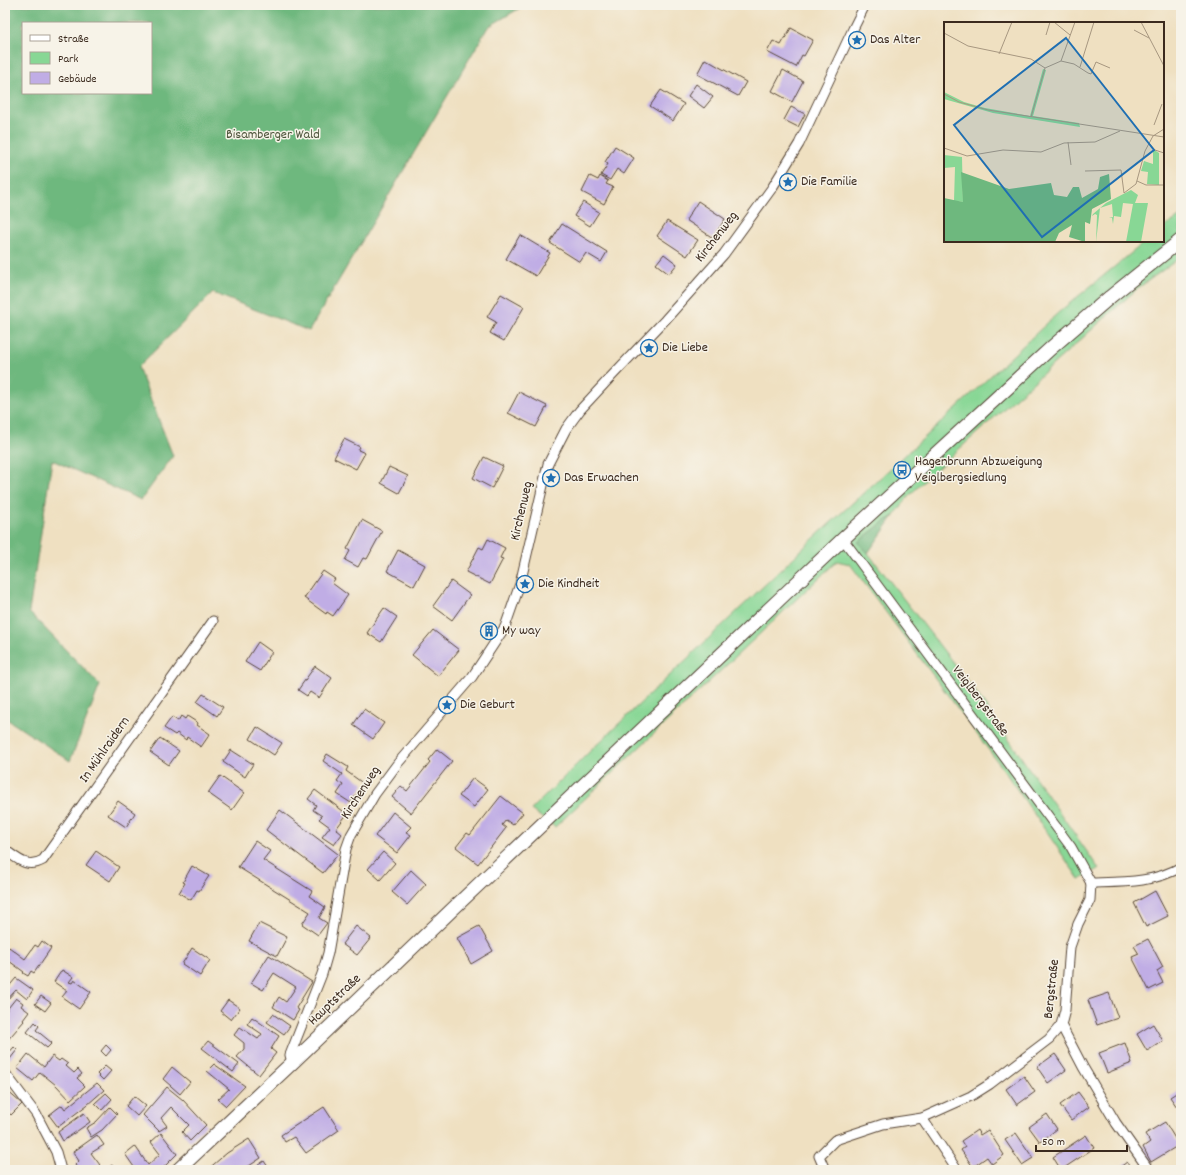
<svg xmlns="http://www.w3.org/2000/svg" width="1186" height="1175" font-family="Dekko,sans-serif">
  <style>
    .green { fill: #88d795; stroke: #62805a }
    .forest { fill: #6eb87e; stroke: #54714e; fill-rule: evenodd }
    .building { fill: #c0ade5 }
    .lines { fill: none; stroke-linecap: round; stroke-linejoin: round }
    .street-casing { stroke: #564536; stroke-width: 11 }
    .secondary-casing { stroke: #564536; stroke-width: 15 }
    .street { stroke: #fff; stroke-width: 9 }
    .secondary { stroke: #fff; stroke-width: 13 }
    .labels { text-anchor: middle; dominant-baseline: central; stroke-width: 3; stroke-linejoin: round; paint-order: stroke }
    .poi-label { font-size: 14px; fill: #3b2a1e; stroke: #f7f3e8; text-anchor: start }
    .park-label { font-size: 14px; fill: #4e553c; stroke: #f7f3e8 }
    .street-label { font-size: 14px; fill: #3b2a1e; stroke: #f7f3e8 }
    .inset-road { fill: none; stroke: #a79780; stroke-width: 1 }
    .view { fill: #1f6fb2; fill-opacity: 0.15; stroke: #1f6fb2; stroke-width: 2 }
    .inset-edge { fill: none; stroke: #3b2a1e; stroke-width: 2 }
  </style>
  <rect width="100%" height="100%" fill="#f7f3e8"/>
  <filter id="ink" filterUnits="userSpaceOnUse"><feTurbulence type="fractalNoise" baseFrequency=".025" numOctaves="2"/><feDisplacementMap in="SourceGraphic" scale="8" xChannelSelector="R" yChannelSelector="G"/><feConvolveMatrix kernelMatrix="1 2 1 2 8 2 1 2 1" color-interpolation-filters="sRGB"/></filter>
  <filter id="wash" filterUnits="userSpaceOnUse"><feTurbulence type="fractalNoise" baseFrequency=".012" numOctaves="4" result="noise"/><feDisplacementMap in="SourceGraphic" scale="16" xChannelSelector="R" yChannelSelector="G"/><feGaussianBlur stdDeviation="0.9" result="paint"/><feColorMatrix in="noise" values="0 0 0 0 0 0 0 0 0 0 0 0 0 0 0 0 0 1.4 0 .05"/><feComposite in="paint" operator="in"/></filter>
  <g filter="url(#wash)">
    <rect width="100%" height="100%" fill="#efe0c1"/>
    <path class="green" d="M1181,216V257L1138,288L928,477L908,497L894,516L885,521L858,542L868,553L975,691L1099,869L1079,879L1003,769L850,564L837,561L555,827L531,810L585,756L814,538L936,427L1059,312L1146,241H1163V228Z"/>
    <g class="forest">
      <path d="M5,5H525L488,27L309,331L213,293L138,367L173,456L141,500L52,460L29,612L100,685L70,761L5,718ZM23,23H151V93H23Z"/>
      <path d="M894,516L868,553L858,542L885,521Z"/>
    </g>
    <g id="blocks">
      <g class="building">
        <path d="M791,28L813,40L804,56L802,55L796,67L767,52L773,41L781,45Z"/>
        <path d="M705,59L746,82L738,96L697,74Z"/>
        <path d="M783,70L803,81L792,102L772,91Z"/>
        <path d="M696,84L713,97L704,108L688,96Z"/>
        <path d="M661,90L684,104L673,121L650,106Z"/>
        <path d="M791,107L805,114L798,127L784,120Z"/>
        <path d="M615,146L634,158L624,174L617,169L610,180L601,175L608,164L605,162Z"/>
        <path d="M590,176L598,180L600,176L608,181L606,184L613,187L604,204L582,192Z"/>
        <path d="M698,201L725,219L713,238L686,220Z"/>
        <path d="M583,202L599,212L590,226L574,216Z"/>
        <path d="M667,221L698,240L687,256L657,236Z"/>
        <path d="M562,224L607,252L601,262L586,253L580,262L550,243Z"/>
        <path d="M520,235L550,253L536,276L506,259Z"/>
        <path d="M664,254L677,264L669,274L656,264Z"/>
        <path d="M501,294L524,307L504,341L490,333L496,322L487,317Z"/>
        <path d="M519,392L547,406L536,427L508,413Z"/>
        <path d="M344,439L360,447L358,450L365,453L356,469L334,458Z"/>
        <path d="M484,457L503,466L492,488L473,478Z"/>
        <path d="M389,467L408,476L399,493L381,483Z"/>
        <path d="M362,520L382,531L367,559L363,558L358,567L345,560L350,551L347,549Z"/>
        <path d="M488,539L505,548L500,558L503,559L490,584L466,572L479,547L483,549Z"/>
        <path d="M398,550L425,565L414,586L387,571Z"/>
        <path d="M323,571L335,579L332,583L348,595L333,616L327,612L326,614L304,598Z"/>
        <path d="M451,581L470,595L452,620L433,606Z"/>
        <path d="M384,608L397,617L381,642L367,633Z"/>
        <circle cx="489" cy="631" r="3.5"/>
        <path d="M433,630L459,650L438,676L412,655Z"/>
        <path d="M258,642L272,652L260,671L245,662Z"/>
        <path d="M315,666L332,678L319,698L310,692L307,696L298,690Z"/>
        <path d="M203,694L223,707L217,716L197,702Z"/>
        <path d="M364,709L384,723L373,739L353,725Z"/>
        <path d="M181,716L185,719L187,716L198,723L197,725L210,734L201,747L187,737L186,740L177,733L175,735L164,728L172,717L178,721Z"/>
        <path d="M257,727L282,743L274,755L250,739Z"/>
        <path d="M160,738L179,751L169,765L150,752Z"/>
        <path d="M437,749L452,761L411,813L392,797L401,786L407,791L430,762L428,760Z"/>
        <path d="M231,750L253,764L245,777L223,762Z"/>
        <path d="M327,754L348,767L346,771L364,784L351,803L337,794L343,785L337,781L342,774L323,761Z"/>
        <path d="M220,776L244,793L232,810L208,793Z"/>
        <path d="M473,778L488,789L474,807L459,796Z"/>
        <path d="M315,790L347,814L336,829L342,834L334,845L322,837L330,827L319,819L322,816L313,810L316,805L308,799Z"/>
        <path d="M501,796L523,813L513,825L506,820L502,825L506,828L478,864L456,847L467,833L470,835Z"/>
        <path d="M118,801L135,813L126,827L108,815Z"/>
        <path d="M280,810L338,854L323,873L266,830Z"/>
        <path d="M393,812L411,827L406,832L411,835L397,853L375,836Z"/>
        <path d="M255,841L270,851L263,860L312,891L309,896L325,907L319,918L327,923L318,935L302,924L310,912L238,867Z"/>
        <path d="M96,851L119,867L110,881L86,865Z"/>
        <path d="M383,852L395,863L380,880L368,869Z"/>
        <path d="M192,866L209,876L199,891L197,890L191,900L179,893L185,883L183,882Z"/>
        <path d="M411,870L426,884L407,905L392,892Z"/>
        <path d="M1155,891L1168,916L1146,927L1134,903Z"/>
        <path d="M259,923L287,937L277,956L249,941Z"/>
        <path d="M356,926L371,938L357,955L342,944Z"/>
        <path d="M479,926L493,951L471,964L457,938Z"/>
        <path d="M1148,939L1163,967L1157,971L1163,983L1149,990L1132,957L1139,954L1134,946Z"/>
        <path d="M42,941L51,948L34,973L31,971L28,976L23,973L24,972L5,958V953L9,947L25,959L35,945L38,947Z"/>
        <path d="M192,948L210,960L200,976L182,964Z"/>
        <path d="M269,955L312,982L296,1008L299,1010L293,1020L273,1007L279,997L286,1002L296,987L274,973L263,990L251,983Z"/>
        <path d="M62,970L73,977L69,982L72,983L74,980L91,992L79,1009L62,997L67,991L54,982Z"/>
        <path d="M16,978L33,990L27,999L16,990L5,1002V991Z"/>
        <path d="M1109,993L1118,1018L1097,1025L1088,1000Z"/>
        <path d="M41,996L51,1003L45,1011L35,1004Z"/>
        <path d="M16,998L23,1003L21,1006L29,1012L23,1020L24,1021L5,1043V1012Z"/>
        <path d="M228,1000L240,1008L231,1020L220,1011Z"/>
        <path d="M273,1014L290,1026L284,1034L267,1022Z"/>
        <path d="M252,1017L279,1036L271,1049L276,1053L259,1075L237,1057L244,1049V1043L234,1035L240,1027L258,1039L262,1034L247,1024Z"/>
        <path d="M35,1022L39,1026L36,1030L52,1043L47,1048L27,1032Z"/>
        <path d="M1153,1024L1163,1041L1147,1051L1137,1034Z"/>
        <path d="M208,1041L239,1064L233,1072L202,1048Z"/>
        <path d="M1125,1043L1132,1063L1107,1073L1099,1053Z"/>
        <path d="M106,1045L111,1050L106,1056L101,1051Z"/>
        <path d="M14,1047L17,1050L10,1059L6,1056Z"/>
        <path d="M28,1054L44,1067L52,1056L59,1061L61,1059L68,1064L66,1066L74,1073L78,1069L82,1074L77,1078L85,1086L70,1100L56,1085L40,1072L33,1081L17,1068Z"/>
        <path d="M1055,1054L1066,1070L1048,1083L1037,1067Z"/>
        <path d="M214,1064L245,1086L226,1106L218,1099L229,1089L207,1071Z"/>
        <path d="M105,1066L111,1071L103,1080L97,1074Z"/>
        <path d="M172,1067L190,1082L180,1094L163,1079Z"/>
        <path d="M1024,1076L1035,1092L1017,1105L1006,1089Z"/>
        <path d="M97,1083L104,1090L87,1105L58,1127L49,1115L62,1105L65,1109Z"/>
        <path d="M167,1087L183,1100L206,1125L190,1141L182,1132L189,1125L171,1107L161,1118L167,1126L159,1131L143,1115Z"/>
        <path d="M5,1089L22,1104L11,1115L5,1109Z"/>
        <path d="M1181,1090V1105L1177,1107L1170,1097Z"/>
        <path d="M1078,1092L1089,1107L1071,1120L1060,1105Z"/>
        <path d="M106,1093L112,1099L102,1110L95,1103Z"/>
        <path d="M134,1096L146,1106L137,1116L126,1106Z"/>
        <path d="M110,1107L117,1114L102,1130L91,1137L86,1128L96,1122Z"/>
        <path d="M324,1107L339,1130L306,1153L294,1137L285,1142L281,1135Z"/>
        <path d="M84,1113L90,1122L63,1141L58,1132Z"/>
        <path d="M1047,1114L1057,1129L1040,1142L1029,1127Z"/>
        <path d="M1165,1122L1179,1145L1151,1162L1143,1147L1150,1142L1145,1134Z"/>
        <path d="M977,1130L980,1135L988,1130L1004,1155L992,1164L987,1157L973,1167L961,1150L965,1147L961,1141Z"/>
        <path d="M161,1133L177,1154L161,1170H131L134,1167L125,1154L135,1146L148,1165L160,1154L151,1142Z"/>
        <path d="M1016,1133L1033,1158L1022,1165L1005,1140Z"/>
        <path d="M97,1135L104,1145L91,1153L100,1165L94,1170H79L75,1165L79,1161L73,1152Z"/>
        <path d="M1086,1135L1094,1148L1061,1170L1053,1157Z"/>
        <path d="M249,1139L261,1158L243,1170H207L227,1153Z"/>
        <path d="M264,1161L270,1170H256L254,1168Z"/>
        <path d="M1127,1162L1133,1170H1116Z"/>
        <path d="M112,1165L116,1170H105Z"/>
      </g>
    </g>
  </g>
  <g filter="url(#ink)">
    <use href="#blocks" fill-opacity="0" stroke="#564536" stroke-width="1"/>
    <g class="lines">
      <g class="street-casing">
        <g id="street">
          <path d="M843,539L1071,847L1091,883"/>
          <path d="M5,850C18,859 27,869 43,860L213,621"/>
          <path d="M1091,883L1090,900L1078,924L1070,947L1065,1010L1061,1025L1083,1067L1116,1123L1149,1170"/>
          <path d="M1091,883C1122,882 1154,883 1181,867"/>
          <path d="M292,1063L290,1055L322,974L328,953L346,849L351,835L375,794L398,763L472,677L505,627L520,584L548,464L566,429L580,410L607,381L665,320L724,254L772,188L799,144L853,29L865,5"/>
          <path d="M5,1073L36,1114L56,1152L61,1170"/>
          <path d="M922,1118L957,1170"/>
          <path d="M825,1170L819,1156L835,1140L883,1124L922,1118L971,1096L990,1084L1049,1039L1061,1025"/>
        </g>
      </g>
      <g class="secondary-casing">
        <path id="secondary" d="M178,1170L292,1063L458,904L843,539L1051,348L1110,297L1181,240"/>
      </g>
      <use href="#street" class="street"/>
      <use href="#secondary" class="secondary"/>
    </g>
  </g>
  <defs>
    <g id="sight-ring" transform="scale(0.9)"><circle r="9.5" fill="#f7f3e8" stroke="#1f6fb2" stroke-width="1.5"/><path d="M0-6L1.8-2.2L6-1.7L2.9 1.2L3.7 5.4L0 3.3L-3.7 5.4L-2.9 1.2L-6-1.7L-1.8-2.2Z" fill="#1f6fb2"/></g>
    <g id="bus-ring" transform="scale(0.9)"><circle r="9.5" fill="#f7f3e8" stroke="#1f6fb2" stroke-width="1.5"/><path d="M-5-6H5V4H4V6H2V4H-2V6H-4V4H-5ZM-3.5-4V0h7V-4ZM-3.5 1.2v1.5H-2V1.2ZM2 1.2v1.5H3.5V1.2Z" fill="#1f6fb2"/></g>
    <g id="building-ring" transform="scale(0.9)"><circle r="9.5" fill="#f7f3e8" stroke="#1f6fb2" stroke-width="1.5"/><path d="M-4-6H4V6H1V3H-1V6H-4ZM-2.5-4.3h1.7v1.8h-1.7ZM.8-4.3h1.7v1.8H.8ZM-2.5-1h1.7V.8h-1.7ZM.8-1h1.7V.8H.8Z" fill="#1f6fb2"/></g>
  </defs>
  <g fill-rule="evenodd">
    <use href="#sight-ring" x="857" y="40"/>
    <use href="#sight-ring" x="788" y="182"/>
    <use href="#sight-ring" x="649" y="348"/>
    <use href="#bus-ring" x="902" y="470"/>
    <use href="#sight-ring" x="551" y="478"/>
    <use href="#sight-ring" x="525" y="584"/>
    <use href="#building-ring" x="489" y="631"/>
    <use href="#sight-ring" x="447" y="705"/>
  </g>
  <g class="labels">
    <g class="poi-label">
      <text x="870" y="40">Das Alter</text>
      <text x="801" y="182">Die Familie</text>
      <text x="662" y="348">Die Liebe</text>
      <text x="915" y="462">Hagenbrunn Abzweigung<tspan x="915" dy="16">Veiglbergsiedlung</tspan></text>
      <text x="564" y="478">Das Erwachen</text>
      <text x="538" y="584">Die Kindheit</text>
      <text x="502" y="631">My way</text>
      <text x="460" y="705">Die Geburt</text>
    </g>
    <g class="park-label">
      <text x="273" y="135">Bisamberger Wald</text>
    </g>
    <g class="street-label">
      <text transform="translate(717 237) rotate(-52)">Kirchenweg</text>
      <text transform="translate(522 511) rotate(-77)">Kirchenweg</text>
      <text transform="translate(980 701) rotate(53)">Veiglbergstraße</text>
      <text transform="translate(105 750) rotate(-55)">In Mühlraidern</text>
      <text transform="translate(361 793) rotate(-57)">Kirchenweg</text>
      <text transform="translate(1052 989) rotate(-84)">Bergstraße</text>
      <text transform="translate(335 1000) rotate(-44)">Hauptstraße</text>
    </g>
  </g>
  <g transform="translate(944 22)">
    <rect width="220" height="220" fill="#efe0c1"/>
    <path d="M99,47L102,48L89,94L135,101L136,105L49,91L0,77V70L20,80L41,86L86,94ZM209,127L215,131V163L203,162L204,150L197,149L200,139L209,142ZM0,133L18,135L19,180L10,179L11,145L0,146ZM187,168L194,173L191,181H204L197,220H182L189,182L179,181L177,195L170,194L169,202L168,196H165L169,195L168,182L156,186L152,220L153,193L151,192L148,194L149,192L162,181Z" fill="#88d795"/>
    <path d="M17,150L65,167L107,161L110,173L123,175L129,165H135L138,176L154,167L156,155L165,152L167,177L148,187L146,202L141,200V220L125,215L128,203L115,211L111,220H0V176L19,180Z" fill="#6eb87e"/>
    <path class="inset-road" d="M110,0L126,13M197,0L220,44M190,8L205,16M0,11L24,24L87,37L101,46M102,13L106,0M55,32L68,0M117,39L130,42L144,51L147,52L152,40L166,46M136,45L150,0M101,46L117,39L131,0M0,72L15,80L44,88L220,115M87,95L101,46M210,103L218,82M124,120L127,143M205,121L211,128L220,131M0,126L23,134L59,128L97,130L120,121L151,120L176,109M141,149L177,148L180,171L192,162L201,129L209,114L220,107M193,159L202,163H220"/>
    <path class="view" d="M122,16L210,128L98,215L10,103Z"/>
    <rect width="220" height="220" class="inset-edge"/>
  </g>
  <rect width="1186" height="1175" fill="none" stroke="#f7f3e8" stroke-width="20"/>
  <rect x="22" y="22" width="130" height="72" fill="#f7f3e8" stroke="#aca397"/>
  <rect x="30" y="35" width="20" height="6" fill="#ffffff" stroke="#aca397"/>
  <text x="58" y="42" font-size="12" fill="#3b2a1e">Straße</text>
  <rect x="30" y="52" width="20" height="12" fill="#88d795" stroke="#aca397"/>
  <text x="58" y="62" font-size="12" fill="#3b2a1e">Park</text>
  <rect x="30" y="72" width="20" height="12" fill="#c0ade5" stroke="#aca397"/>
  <text x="58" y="82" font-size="12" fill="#3b2a1e">Gebäude</text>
  <path d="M1036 1145v6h91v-6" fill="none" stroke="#3b2a1e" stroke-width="2"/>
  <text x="1042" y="1145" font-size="12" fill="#3b2a1e" stroke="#f7f3e8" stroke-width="3" paint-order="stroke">50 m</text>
</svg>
